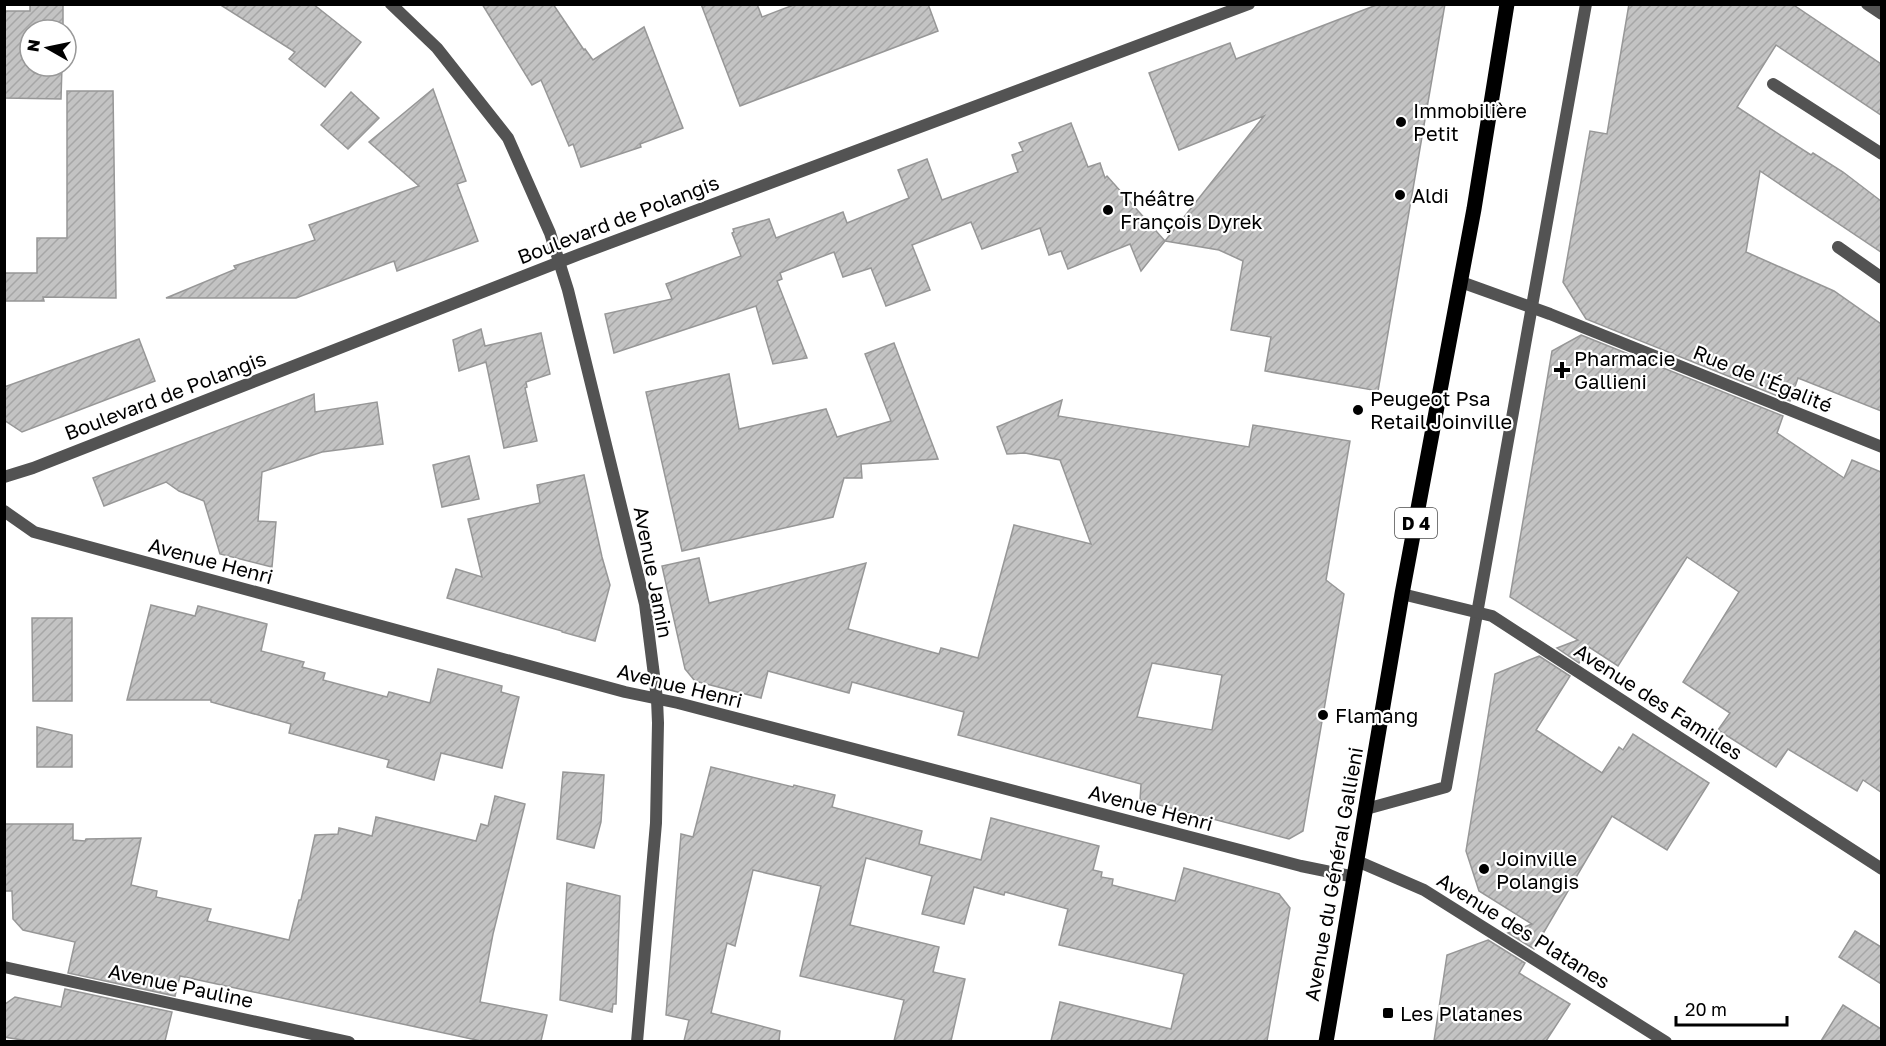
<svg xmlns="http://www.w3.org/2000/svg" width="1886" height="1046" font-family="'Golos Text',sans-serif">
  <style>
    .building { fill: url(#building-hatch); stroke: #979797; stroke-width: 1.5; fill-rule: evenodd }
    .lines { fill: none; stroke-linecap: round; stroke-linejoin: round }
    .service { stroke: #535353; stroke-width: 12 }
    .pedestrian { stroke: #535353; stroke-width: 12 }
    .minor { stroke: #535353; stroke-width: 12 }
    .tertiary { stroke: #535353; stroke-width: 12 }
    .primary { stroke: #000; stroke-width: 15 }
    .poi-dot { fill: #000; stroke: #fff; stroke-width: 2 }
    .labels { text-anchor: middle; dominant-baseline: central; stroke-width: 4.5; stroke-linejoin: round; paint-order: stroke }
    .shield { fill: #fff; stroke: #4c4c4c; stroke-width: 1.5 }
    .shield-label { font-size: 18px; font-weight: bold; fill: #000 }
    .poi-label { font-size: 20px; fill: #000; stroke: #fff; text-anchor: start }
    .street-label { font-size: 20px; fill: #000; stroke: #fff }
  </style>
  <defs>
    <pattern id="building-hatch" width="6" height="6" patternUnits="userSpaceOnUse" patternTransform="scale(1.5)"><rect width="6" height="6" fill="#c3c3c3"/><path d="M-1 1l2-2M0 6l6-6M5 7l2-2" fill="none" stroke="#a6a6a6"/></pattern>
  </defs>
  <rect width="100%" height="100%" fill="#fff"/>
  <g class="building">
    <path d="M30,4H63V30H30V66H62L61,99L4,98V11H30Z"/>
    <path d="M219,4H313L361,42L325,87L289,59L295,52Z"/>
    <path d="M482,4H553L584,50L585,49L593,60L644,27L683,128L640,144L641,147L581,167L573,144L569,146L541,80L532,85Z"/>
    <path d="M701,4H757L762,17L796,4H928L938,31L740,106Z"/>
    <path d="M1379,4H1445L1378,391L1265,371L1271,337L1231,330L1243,261L1219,250L1165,241L1264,116L1179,150L1149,73L1230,43L1236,59Z"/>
    <path d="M1629,4H1792L1881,64V115L1776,45L1737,107L1811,155L1813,153L1843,172L1881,201V252L1760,171L1746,252L1834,291L1881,324V411L1798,378L1790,401L1586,319L1563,282L1590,131L1607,134Z"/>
    <path d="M433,89L466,181L457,184L478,241L397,271L394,261L296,298H166L236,269L234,266L315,240L309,225L419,186L369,142Z"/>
    <path d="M67,91H113L116,298L43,297L44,301H4V273H37V238H67Z"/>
    <path d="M351,92L379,118L348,149L321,125Z"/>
    <path d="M1071,123L1088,167L1100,163L1105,178L1107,176L1165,241L1141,271L1130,244L1068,269L1061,251L1049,255L1040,228L982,249L971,222L912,245L930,290L886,306L871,268L843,277L834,252L780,273L782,279L777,281L807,358L773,364L756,306L614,353L605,314L672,299L666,284L741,256L732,233L734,232L733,229L769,219L776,238L843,212L847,223L909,198L898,170L927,159L942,200L1018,172L1012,155L1023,151L1019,143Z"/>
    <path d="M481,329L485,346L541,333L550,374L526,382L527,387L525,388L537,441L504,448L486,362L459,371L453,340Z"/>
    <path d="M1581,335L1783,416L1777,433L1844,478L1852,460L1881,472V792L1863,780L1857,791L1788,749L1776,767L1718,730L1730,713L1683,682L1739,592L1687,557L1618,666L1589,647L1579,663L1557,648L1578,640L1510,597L1552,351Z"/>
    <path d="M139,339L155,381L22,432L4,420V387Z"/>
    <path d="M894,343L938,459L861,464L862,478H844L833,517L682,551L646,392L729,374L739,429L826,409L837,437L891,421L865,354Z"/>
    <path d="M314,394L315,412L377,402L383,444L322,452L262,472L258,521L276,522L272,567L220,554L204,501L179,491L166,482L104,506L93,478Z"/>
    <path d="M1062,400L1058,416L1249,447L1253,425L1350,441L1326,580L1344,594L1303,831L1289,839L1140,800L1141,784L958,735L964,712L852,682L849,693L768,671L761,698L695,681L685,669L662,566L699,558L709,603L866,563L848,629L939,654L941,648L978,658L1014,525L1091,544L1060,460L1025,453L1007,454L997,427ZM1152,663L1222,675L1212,730L1137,717Z"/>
    <path d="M469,456L479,499L442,507L433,465Z"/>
    <path d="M584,475L602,557L610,585L595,641L562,632V631L447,598L456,569L482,577L468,519L540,503L537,485Z"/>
    <path d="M151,605L195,616L198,606L267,624L261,651L304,662L302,667L325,673L323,680L387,697L389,692L430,703L438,669L502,686L501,692L519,697L502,768L441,753L434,780L387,767L389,760L289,733L291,724L211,702V700H127Z"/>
    <path d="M32,618H72V701H33Z"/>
    <path d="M1539,656L1570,676L1536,730L1602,773L1619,747L1623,750L1633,734L1709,783L1667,850L1612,816L1534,949L1508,933L1532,924L1479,891L1466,851L1495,674Z"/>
    <path d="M37,727L72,735V767H37Z"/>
    <path d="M711,767L793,787L794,785L835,795L832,807L922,831L919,844L981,860L991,818L1099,846L1093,870L1102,872L1101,877L1113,879L1112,885L1175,901L1184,868L1279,894L1290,908L1267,1041H1051L1060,1002L1171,1029L1184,974L1059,945L1068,909L1005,892L1004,895L974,887L964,924L922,914L932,876L866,858L850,925L939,947L933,972L965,979L951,1041H894L904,1000L800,976L821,886L753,870L735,946L727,943L711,1013L780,1031L779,1041H684L689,1020L666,1015L681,834L693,837Z"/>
    <path d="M563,772L604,775L601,822L594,848L557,839Z"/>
    <path d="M495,796L525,804L493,934L480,1002L547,1015L541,1041H481L180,976L175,996L68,973L75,942L23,930L13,919L12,891H4V824H73V840L85,841L86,839L141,838L131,885L157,891L156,897L211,909L207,921L289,940L299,900H301L315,835L338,834L339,828L372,836L376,817L476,841L481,824L488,826Z"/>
    <path d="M567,883L620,896L616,1004H613L612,1012L560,1000Z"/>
    <path d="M1855,931L1881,947V984L1839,957Z"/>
    <path d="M1488,940L1525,963L1519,973L1570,1004L1546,1041H1434L1447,955Z"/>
    <path d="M65,989L172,1012L165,1041H28L4,1037V1005L15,997L61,1007Z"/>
    <path d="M1843,1005L1881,1029V1041H1821Z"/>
  </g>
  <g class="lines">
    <path class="service" d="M1366,809L1446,787L1586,4"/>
    <g class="pedestrian">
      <path d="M1867,4L1882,14"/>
      <path d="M1773,84L1882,154"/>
      <path d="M1838,247L1882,278"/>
    </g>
    <g class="minor">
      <path d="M391,4L437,48L508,138L550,233L568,290L645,604L657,699L658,723L656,823L637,1042"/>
      <path d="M1461,282L1550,314L1882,447"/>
      <path d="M4,511L34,532L625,692L678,703L1301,866L1355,877"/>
      <path d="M1402,594L1492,616L1882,869"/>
      <path d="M1357,861L1424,890L1666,1042"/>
      <path d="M4,967L349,1042"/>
    </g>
    <path class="tertiary" d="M4,477L33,468L580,254L1249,4"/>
    <path class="primary" d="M1326,1042L1402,594L1474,209L1507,4"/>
  </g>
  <g class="poi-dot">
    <circle cx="1401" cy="122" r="6"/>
    <circle cx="1400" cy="195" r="6"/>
    <circle cx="1108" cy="210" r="6"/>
    <path d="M1559 361h6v6h6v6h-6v6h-6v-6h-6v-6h6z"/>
    <circle cx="1358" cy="410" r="6"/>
    <circle cx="1323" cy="715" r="6"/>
    <circle cx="1484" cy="869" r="6"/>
    <rect x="1382" y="1007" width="12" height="12" rx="3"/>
  </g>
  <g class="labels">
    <rect class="shield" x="1395" y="508" width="42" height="30" rx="4.5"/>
    <g class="shield-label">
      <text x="1416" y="523">D 4</text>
    </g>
    <g class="poi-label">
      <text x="1413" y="110">Immobilière<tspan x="1413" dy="23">Petit</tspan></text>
      <text x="1412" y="195">Aldi</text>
      <text x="1120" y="198">Théâtre<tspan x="1120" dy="23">François Dyrek</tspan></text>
      <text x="1574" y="358">Pharmacie<tspan x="1574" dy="23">Gallieni</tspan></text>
      <text x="1370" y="398">Peugeot Psa<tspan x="1370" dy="23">Retail Joinville</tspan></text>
      <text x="1335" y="715">Flamang</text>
      <text x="1496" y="858">Joinville<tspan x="1496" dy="23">Polangis</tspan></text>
      <text x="1400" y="1013">Les Platanes</text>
    </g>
    <g class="street-label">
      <text transform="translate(618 219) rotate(-21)">Boulevard de Polangis</text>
      <text transform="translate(1763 378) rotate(22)">Rue de l'Égalité</text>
      <text transform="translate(165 395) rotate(-21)">Boulevard de Polangis</text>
      <text transform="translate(211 560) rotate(15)">Avenue Henri</text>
      <text transform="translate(654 572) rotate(79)">Avenue Jamin</text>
      <text transform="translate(680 685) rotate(14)">Avenue Henri</text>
      <text transform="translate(1659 701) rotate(33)">Avenue des Familles</text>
      <text transform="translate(1151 807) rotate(15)">Avenue Henri</text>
      <text transform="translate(1333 874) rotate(-80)">Avenue du Général Gallieni</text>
      <text transform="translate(1524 930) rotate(32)">Avenue des Platanes</text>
      <text transform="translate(181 985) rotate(12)">Avenue Pauline</text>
    </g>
  </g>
  <rect width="1886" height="1046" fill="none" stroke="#000000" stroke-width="12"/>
  <g transform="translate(48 48) rotate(279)"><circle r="28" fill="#ffffff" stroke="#999999" stroke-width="1.5"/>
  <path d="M0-4.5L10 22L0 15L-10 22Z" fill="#000000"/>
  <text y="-9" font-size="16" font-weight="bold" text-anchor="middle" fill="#000000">N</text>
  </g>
  <path d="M1676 1016v9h111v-9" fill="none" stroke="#000000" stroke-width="3"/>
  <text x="1685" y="1016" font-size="18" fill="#000000" stroke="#ffffff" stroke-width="4.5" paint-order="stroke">20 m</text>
</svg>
